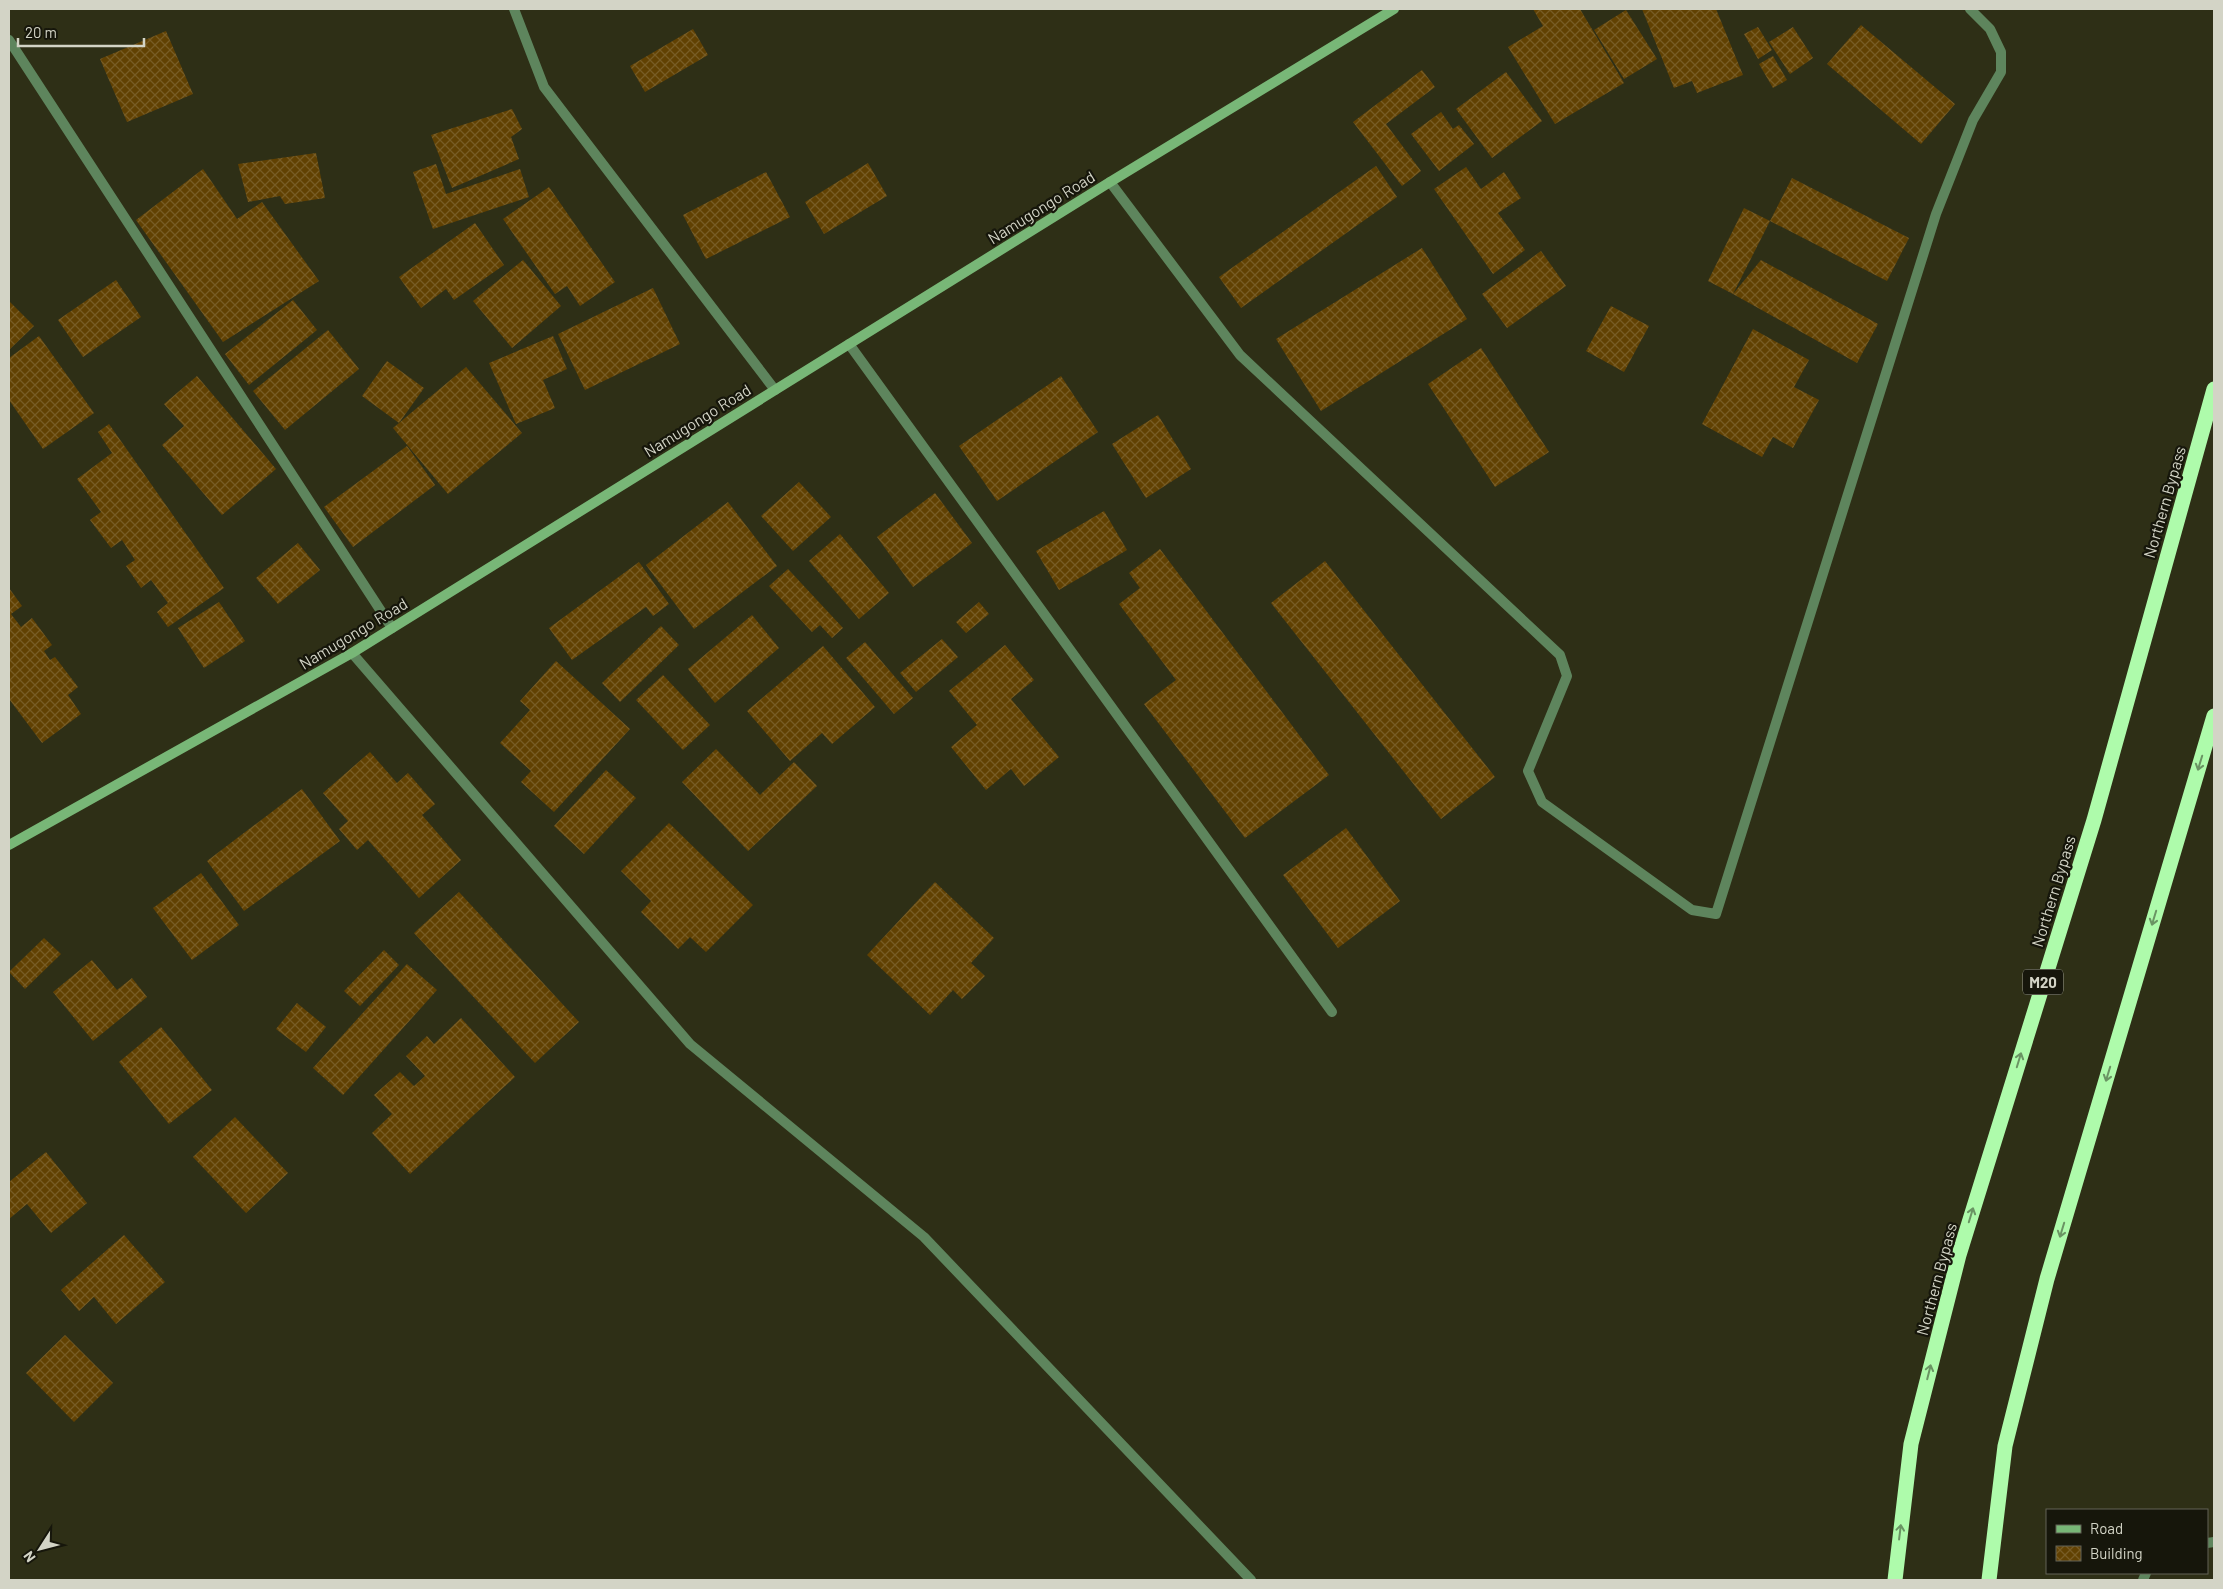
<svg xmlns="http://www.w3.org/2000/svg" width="2223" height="1589" font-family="Barlow,sans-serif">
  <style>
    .building { fill: url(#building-cross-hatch) }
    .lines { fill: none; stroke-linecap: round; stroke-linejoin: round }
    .minor { stroke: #5e855d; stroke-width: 10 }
    .secondary { stroke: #78b777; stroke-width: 10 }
    .motorway { stroke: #aefbab; stroke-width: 15 }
    .oneway { stroke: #6a9463 }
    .labels { text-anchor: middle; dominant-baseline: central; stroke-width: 4.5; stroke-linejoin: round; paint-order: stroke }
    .shield { fill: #16160b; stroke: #9a9b8e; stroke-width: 1 }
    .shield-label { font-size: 15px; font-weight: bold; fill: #d3d4c6 }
    .street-label { font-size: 16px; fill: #d3d4c6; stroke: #16160b }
  </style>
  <defs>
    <pattern id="building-cross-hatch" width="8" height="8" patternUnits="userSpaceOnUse" patternTransform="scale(1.25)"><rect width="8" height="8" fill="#614102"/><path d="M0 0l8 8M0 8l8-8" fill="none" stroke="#775c25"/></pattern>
  </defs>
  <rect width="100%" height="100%" fill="#2e2f16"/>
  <g class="building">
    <path d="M1533,9H1580L1624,83L1555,124L1508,47L1543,26Z"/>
    <path d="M1642,9H1716L1743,75L1697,93L1692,81L1674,88Z"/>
    <path d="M1626,10L1657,59L1624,79L1594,30Z"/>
    <path d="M1861,25L1955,104L1921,144L1827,64Z"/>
    <path d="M1758,27L1772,50L1758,59L1744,34Z"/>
    <path d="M1793,27L1813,58L1790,74L1769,42Z"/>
    <path d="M693,29L708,55L645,92L630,66Z"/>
    <path d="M166,31L193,94L127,122L100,59Z"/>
    <path d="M1773,56L1787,80L1773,88L1759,64Z"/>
    <path d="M1422,70L1435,87L1386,124L1421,171L1402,186L1353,122Z"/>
    <path d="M1506,72L1542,121L1492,158L1456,109Z"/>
    <path d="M512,109L522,129L511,137L519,159L452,188L431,135Z"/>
    <path d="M1441,112L1453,129L1459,125L1474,144L1439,171L1411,134Z"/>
    <path d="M316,153L325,198L285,204L280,196L248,202L238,164Z"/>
    <path d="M868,163L887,196L824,234L805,202Z"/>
    <path d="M436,164L446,194L520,169L529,197L433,229L413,172Z"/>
    <path d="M1376,166L1397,197L1241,308L1219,277Z"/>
    <path d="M1466,167L1481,189L1504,172L1521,198L1498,213L1525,250L1493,274L1434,189Z"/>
    <path d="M203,169L237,219L262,202L319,281L223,342L136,220Z"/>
    <path d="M766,172L790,217L706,259L683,215Z"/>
    <path d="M1792,178L1909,238L1887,281L1770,221Z"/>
    <path d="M549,187L615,282L580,306L567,286L555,294L503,219Z"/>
    <path d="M1744,208L1770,221L1733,294L1708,281Z"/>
    <path d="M475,223L504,265L454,300L446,289L421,308L399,277Z"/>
    <path d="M1422,248L1467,319L1321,411L1276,339Z"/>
    <path d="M1541,251L1566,286L1507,328L1482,294Z"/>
    <path d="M523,260L561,306L512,348L473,301Z"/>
    <path d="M1761,260L1878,324L1857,363L1733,294Z"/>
    <path d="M116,280L141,317L83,357L58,320Z"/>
    <path d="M653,288L680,344L585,390L558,334Z"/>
    <path d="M293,300L317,330L249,385L225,354Z"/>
    <path d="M9,301L34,326L9,350Z"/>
    <path d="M1611,306L1649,326L1624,372L1586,351Z"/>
    <path d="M1753,329L1809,360L1794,387L1819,400L1793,448L1773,437L1762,457L1702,424Z"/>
    <path d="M328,330L359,369L285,430L253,391Z"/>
    <path d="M39,336L94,413L43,449L9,400V358Z"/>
    <path d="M553,336L567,369L543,380L555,408L516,424L489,363Z"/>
    <path d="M1481,348L1549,452L1495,487L1428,384Z"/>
    <path d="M387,361L424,388L399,423L362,396Z"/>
    <path d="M466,367L522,433L448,494L393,428Z"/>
    <path d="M197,376L276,469L222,515L162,445L184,426L164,404Z"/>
    <path d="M1061,376L1098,432L997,501L959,446Z"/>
    <path d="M1158,415L1191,469L1146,498L1112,444Z"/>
    <path d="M109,424L224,588L168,627L157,612L168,603L151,580L141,588L126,566L135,560L122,540L111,548L90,520L101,512L77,479L112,453L98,432Z"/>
    <path d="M407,446L435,485L353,547L324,507Z"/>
    <path d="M799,482L831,517L793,551L761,516Z"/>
    <path d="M935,493L972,543L913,587L877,537Z"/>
    <path d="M728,502L777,566L694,629L646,565Z"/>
    <path d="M1104,511L1127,550L1059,590L1036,551Z"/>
    <path d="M840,534L889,593L859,619L809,561Z"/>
    <path d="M298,543L320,570L278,604L256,578Z"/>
    <path d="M1160,549L1329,775L1245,838L1144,704L1176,680L1119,604L1140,588L1129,573Z"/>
    <path d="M1325,561L1495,777L1441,819L1271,603Z"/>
    <path d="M639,562L669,604L653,616L646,607L572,660L549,628Z"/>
    <path d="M788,569L843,628L832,638L820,625L812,632L769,586Z"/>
    <path d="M9,588L22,606L11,614L21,627L32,618L52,645L44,651L50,660L55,657L78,687L68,695L81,714L42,743L9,699Z"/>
    <path d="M219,602L245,641L204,668L178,628Z"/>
    <path d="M979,602L989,614L966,633L956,622Z"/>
    <path d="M752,615L779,648L715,703L688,669Z"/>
    <path d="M661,626L679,645L620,702L602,683Z"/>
    <path d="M942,639L958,657L916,692L900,673Z"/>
    <path d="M865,642L913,698L894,714L846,658Z"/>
    <path d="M1005,645L1034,680L1011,699L1059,757L1024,786L1011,769L986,790L951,747L977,725L949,691Z"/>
    <path d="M823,646L875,707L832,744L822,733L790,761L747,711Z"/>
    <path d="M556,661L630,729L554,812L521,782L531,771L500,743L530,710L520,701Z"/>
    <path d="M663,675L710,725L683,750L636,700Z"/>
    <path d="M716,749L760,795L794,762L817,786L748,851L682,782Z"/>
    <path d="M370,752L397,783L408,773L435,804L422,815L461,860L419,898L368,840L357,850L339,829L348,821L323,793Z"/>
    <path d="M606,770L636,798L584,854L554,826Z"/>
    <path d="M302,789L340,841L244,911L207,861Z"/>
    <path d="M669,823L753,905L706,952L690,937L678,949L641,912L651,901L621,871Z"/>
    <path d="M1346,828L1400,901L1338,948L1283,875Z"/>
    <path d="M201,873L239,925L192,960L153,908Z"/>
    <path d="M935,882L994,938L971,963L985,976L962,999L953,990L930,1015L867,955Z"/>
    <path d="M459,892L579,1022L535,1063L414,933Z"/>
    <path d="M44,938L61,954L25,989L9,972Z"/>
    <path d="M384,950L399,965L360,1006L344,991Z"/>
    <path d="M92,960L117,990L132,978L147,997L93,1041L53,992Z"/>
    <path d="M407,964L437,990L343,1095L313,1068Z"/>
    <path d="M297,1003L326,1027L306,1052L276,1029Z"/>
    <path d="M461,1018L515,1077L410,1174L372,1133L392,1114L374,1095L400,1072L414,1086L425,1076L406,1056L427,1036L434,1044Z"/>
    <path d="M161,1027L212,1090L169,1124L119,1062Z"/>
    <path d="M235,1117L288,1173L246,1213L193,1157Z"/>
    <path d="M46,1152L87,1203L51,1233L27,1204L9,1219V1182Z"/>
    <path d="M124,1235L165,1282L116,1324L94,1297L79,1311L61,1290Z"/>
    <path d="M65,1335L113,1383L74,1422L26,1373Z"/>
  </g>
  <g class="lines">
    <g class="minor">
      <path d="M514,9L544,87L775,390"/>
      <path d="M9,40L392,628"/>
      <path d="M1110,182L1240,355L1560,655L1567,676L1528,771L1542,802L1692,910L1716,914L1936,214L1973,120L2001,72V52L1990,29L1970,9"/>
      <path d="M849,344L1332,1012"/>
      <path d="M352,653L690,1044L924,1237L1251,1580"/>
      <path d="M2207,1543L2214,1542"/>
      <path d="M2143,1580L2146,1573"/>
    </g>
    <path class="secondary" d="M9,845L352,653L1110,182L1394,9"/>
    <g class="motorway">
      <path d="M1895,1580L1911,1444L1959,1255L2094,820L2214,389"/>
      <path d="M1989,1580L2005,1446L2047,1279L2214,716"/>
    </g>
  </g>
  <defs><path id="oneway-shaft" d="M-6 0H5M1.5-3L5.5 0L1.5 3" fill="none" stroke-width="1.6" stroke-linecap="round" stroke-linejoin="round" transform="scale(1.25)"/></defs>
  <g class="oneway">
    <use href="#oneway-shaft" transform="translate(2200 763) rotate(107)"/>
    <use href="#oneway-shaft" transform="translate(2154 918) rotate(107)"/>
    <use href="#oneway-shaft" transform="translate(2019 1060) rotate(-73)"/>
    <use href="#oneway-shaft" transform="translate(2108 1074) rotate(107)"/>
    <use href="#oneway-shaft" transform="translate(1971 1215) rotate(-73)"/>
    <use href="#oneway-shaft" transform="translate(2062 1230) rotate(107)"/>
    <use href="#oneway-shaft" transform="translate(1929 1372) rotate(-76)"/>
    <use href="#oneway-shaft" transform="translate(1900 1532) rotate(-83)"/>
  </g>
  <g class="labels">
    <rect class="shield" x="2023" y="969.5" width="40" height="25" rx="4"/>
    <g class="shield-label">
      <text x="2043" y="982">M20</text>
    </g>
    <g class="street-label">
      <text transform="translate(1041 207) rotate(-32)">Namugongo Road</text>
      <text transform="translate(697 420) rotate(-32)">Namugongo Road</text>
      <text transform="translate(2164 502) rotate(-74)">Northern Bypass</text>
      <text transform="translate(353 633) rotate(-31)">Namugongo Road</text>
      <text transform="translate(2053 891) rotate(-73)">Northern Bypass</text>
      <text transform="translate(1936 1279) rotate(-75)">Northern Bypass</text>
    </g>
  </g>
  <rect width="2223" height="1589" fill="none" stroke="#d3d4c6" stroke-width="20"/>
  <rect x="2046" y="1509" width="162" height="65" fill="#16160b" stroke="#626256"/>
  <rect x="2056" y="1525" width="25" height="8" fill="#78b777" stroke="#626256"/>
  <text x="2090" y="1534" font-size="15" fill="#d3d4c6">Road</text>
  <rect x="2056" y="1546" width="25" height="15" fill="url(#building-cross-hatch)" stroke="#626256"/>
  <text x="2090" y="1559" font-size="15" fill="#d3d4c6">Building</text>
  <g transform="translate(40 1549) rotate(234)" stroke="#16160b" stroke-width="4" paint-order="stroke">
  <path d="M0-4L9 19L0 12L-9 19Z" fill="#d3d4c6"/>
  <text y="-8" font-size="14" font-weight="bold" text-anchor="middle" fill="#d3d4c6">N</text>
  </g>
  <path d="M18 38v8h126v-8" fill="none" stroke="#d3d4c6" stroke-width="2.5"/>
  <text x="25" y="38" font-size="15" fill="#d3d4c6" stroke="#16160b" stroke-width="4" paint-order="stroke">20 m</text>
</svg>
